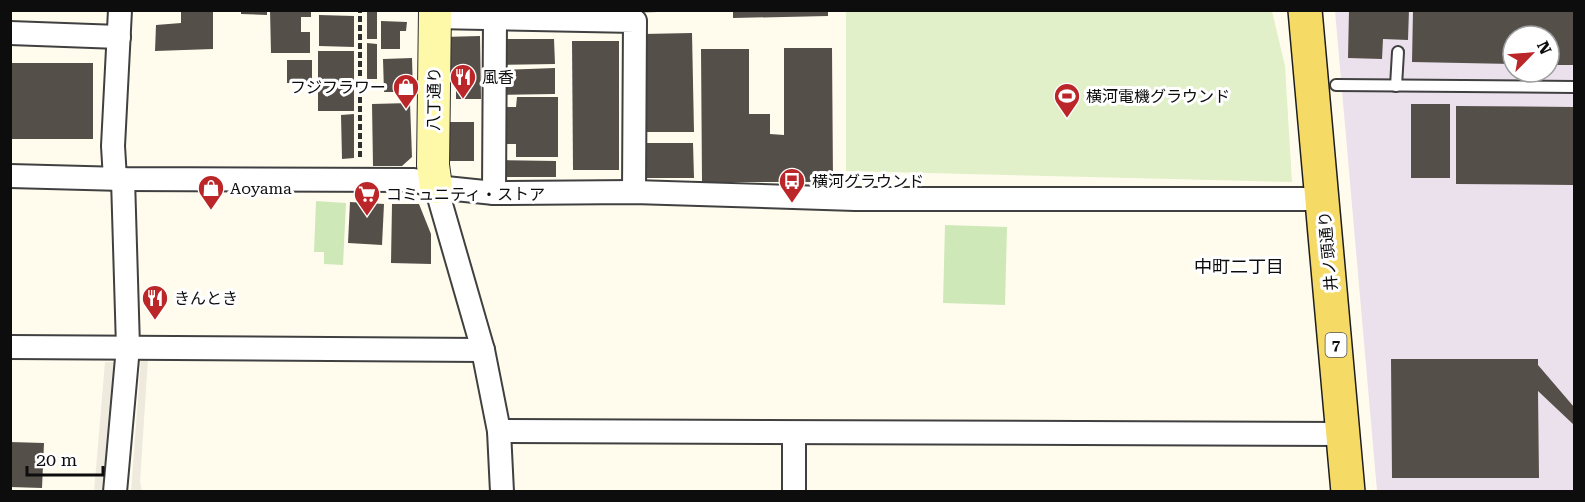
<svg xmlns="http://www.w3.org/2000/svg" width="1585" height="502" font-family="'Roboto Serif','Noto Sans JP',serif">
  <style>
    .industrial { fill: #ebe1ec; fill-rule: evenodd }
    .green { fill: #cfe8b8 }
    .pitch { fill: #e1f0c9 }
    .plaza { fill: #eeeadd }
    .building { fill: #554f4a }
    .lines { fill: none; stroke-linecap: round; stroke-linejoin: round }
    .lane-casing { stroke: #404040; stroke-width: 14 }
    .street-casing { stroke: #404040; stroke-width: 26 }
    .secondary-casing { stroke: #2f2f2f; stroke-width: 34 }
    .primary-casing { stroke: #1e1e1e; stroke-width: 36 }
    .path { stroke: #2f2f2f; stroke-width: 4; stroke-dasharray: 6 3; stroke-linecap: butt }
    .lane { stroke: #fff; stroke-width: 10 }
    .street { stroke: #fff; stroke-width: 22 }
    .secondary { stroke: #fef8a9; stroke-width: 32 }
    .primary { stroke: #f6da66; stroke-width: 33 }
    .labels { text-anchor: middle; dominant-baseline: central; stroke-width: 6; stroke-linejoin: round; paint-order: stroke }
    .shield { fill: #fff; stroke: #565656; stroke-width: 1.5 }
    .shield-label { font-size: 15px; font-weight: bold; fill: #0d0d0d }
    .poi-label { font-size: 16px; fill: #0d0d0d; stroke: #fff; text-anchor: start }
    .street-label { font-size: 16px; fill: #0d0d0d; stroke: #fff }
    .neighbourhood-label { font-size: 18px; fill: #0d0d0d; stroke: #fff }
  </style>
  <rect width="100%" height="100%" fill="#fffced"/>
  <path class="industrial" d="M1335,11H1574V491H1377ZM1513,36H1549V72H1513Z"/>
  <g class="green">
    <path d="M316,201L346,203L343,265L324,264V252H314Z"/>
    <path d="M945,225L1007,227L1005,305L943,303Z"/>
  </g>
  <path class="pitch" d="M846,11H1272L1285,66L1292,182L846,171Z"/>
  <g class="plaza">
    <path d="M141,358L148,359L140,482L142,491L131,492Z"/>
    <path d="M105,362H115L105,491L94,492Z"/>
  </g>
  <g class="building">
    <path d="M181,10H213V49L155,51L156,25L181,23Z"/>
    <path d="M241,10H267V15L241,14Z"/>
    <path d="M270,10H311V17H301V32H310V53H271Z"/>
    <rect x="367" y="10" width="10" height="29"/>
    <path d="M582,10H658V12L582,14Z"/>
    <path d="M733,10H828V16L733,18Z"/>
    <path d="M1349,10H1409L1408,40L1383,39L1382,59L1348,58Z"/>
    <path d="M1413,10H1574V65H1549V36H1513V64L1412,62Z"/>
    <path d="M319,15L354,16V47L319,46Z"/>
    <path d="M381,21L407,22L406,31H400V49H381Z"/>
    <path d="M692,33L694,132H644L643,34Z"/>
    <path d="M480,36L481,99H456V83H444L443,37Z"/>
    <path d="M501,39H554L555,64L501,65Z"/>
    <path d="M572,41H619V170H573Z"/>
    <path d="M367,43L377,44V79H367Z"/>
    <path d="M784,48H832L833,182H702L701,49H749V114H770V134L784,135Z"/>
    <rect x="318" y="51" width="36" height="60"/>
    <path d="M412,58L413,92H384L383,59Z"/>
    <rect x="287" y="60" width="25" height="23"/>
    <rect x="10" y="63" width="83" height="76"/>
    <path d="M555,68V94L501,95L500,70Z"/>
    <path d="M517,97H558V157H516V144H504V107H516Z"/>
    <path d="M410,103L412,157L402,166H373L372,104Z"/>
    <rect x="1411" y="104" width="39" height="74"/>
    <path d="M1456,106L1574,107V185L1456,184Z"/>
    <path d="M354,114V158L342,159L341,115Z"/>
    <rect x="450" y="122" width="24" height="39"/>
    <path d="M644,143H693L694,178H645Z"/>
    <path d="M500,160L556,161V177H501Z"/>
    <path d="M350,202L384,204L382,245L348,243Z"/>
    <path d="M392,204H419L431,234V264L391,263Z"/>
    <path d="M1391,359H1538V365L1574,407V425L1538,391L1539,478H1392Z"/>
    <path d="M10,442L44,443L42,488L10,487Z"/>
  </g>
  <g class="lines">
    <g class="lane-casing">
      <g id="lane">
        <path d="M1336,85L1574,87"/>
        <path d="M1396,86L1398,52"/>
      </g>
    </g>
    <g class="street-casing">
      <g id="street">
        <path d="M435,17L635,21L634,192"/>
        <path d="M10,33L119,37"/>
        <path d="M10,176L123,179L414,180L436,187L494,193L634,192L855,199H1324"/>
        <path d="M115,179L113,146L120,10"/>
        <path d="M436,187L483,350L499,431L502,492"/>
        <path d="M494,193L495,19"/>
        <path d="M10,347L483,350"/>
        <path d="M499,431L1343,434"/>
        <path d="M794,434V492"/>
        <path d="M115,492L128,347L123,179"/>
      </g>
    </g>
    <g class="secondary-casing">
      <path id="secondary" d="M435,10L433,165L436,187"/>
    </g>
    <g class="primary-casing">
      <path id="primary" d="M1305,10L1348,492"/>
    </g>
    <path class="path" d="M360,157V10"/>
    <use href="#lane" class="lane"/>
    <use href="#street" class="street"/>
    <use href="#secondary" class="secondary"/>
    <use href="#primary" class="primary"/>
  </g>
  <defs>
    <g id="restaurant-pin" transform="scale(1.35)"><path d="M0 17L-7.5 6A9.5 9.5 0 1 1 7.5 6Z" fill="#bb2728" stroke="#fff"/><path d="M-5-6h1v4h1v-4h1v4h1v-4h1v5L-1.5 .5V6h-2V.5L-5-1ZM5-6V6H3V1.5H1.5Q1.5-4 5-6Z" fill="#fff"/></g>
    <g id="shop-pin" transform="scale(1.35)"><path d="M0 17L-7.5 6A9.5 9.5 0 1 1 7.5 6Z" fill="#bb2728" stroke="#fff"/><path d="M-5-2.5h2.3a2.7 3.5 0 0 1 5.4 0H5L5.5 6h-11ZM-1.5-2.5h3a1.5 2.3 0 0 0-3 0Z" fill="#fff"/></g>
    <g id="stadium-pin" transform="scale(1.35)"><path d="M0 17L-7.5 6A9.5 9.5 0 1 1 7.5 6Z" fill="#bb2728" stroke="#fff"/><path d="M0-5a6.5 5 0 1 0 0 10a6.5 5 0 1 0 0-10ZM-3.5-1.8h7v3.6h-7Z" fill="#fff"/></g>
    <g id="bus-pin" transform="scale(1.35)"><path d="M0 17L-7.5 6A9.5 9.5 0 1 1 7.5 6Z" fill="#bb2728" stroke="#fff"/><path d="M-5-6H5V4H4V6H2V4H-2V6H-4V4H-5ZM-3.5-4V0h7V-4ZM-3.5 1.2v1.5H-2V1.2ZM2 1.2v1.5H3.5V1.2Z" fill="#fff"/></g>
    <g id="supermarket-pin" transform="scale(1.35)"><path d="M0 17L-7.5 6A9.5 9.5 0 1 1 7.5 6Z" fill="#bb2728" stroke="#fff"/><path d="M-6-5.5h2.5l.6 2H6L4.5 2H-2.5L-4.4-4H-6ZM-1.5 3.2a1.3 1.3 0 1 0 .1 0ZM3 3.2a1.3 1.3 0 1 0 .1 0Z" fill="#fff"/></g>
  </defs>
  <g fill-rule="evenodd">
    <use href="#restaurant-pin" x="463" y="77"/>
    <use href="#shop-pin" x="406" y="87"/>
    <use href="#stadium-pin" x="1067" y="96"/>
    <use href="#bus-pin" x="792" y="181"/>
    <use href="#shop-pin" x="211" y="188"/>
    <use href="#supermarket-pin" x="367" y="194"/>
    <use href="#restaurant-pin" x="155" y="298"/>
  </g>
  <g class="labels">
    <rect class="shield" x="1325.5" y="333" width="21" height="24" rx="4.5"/>
    <g class="shield-label">
      <text x="1336" y="345">7</text>
    </g>
    <g class="poi-label">
      <text x="482" y="77">風香</text>
      <text x="386" y="87" text-anchor="end">フジフラワー</text>
      <text x="1086" y="96">横河電機グラウンド</text>
      <text x="812" y="181">横河グラウンド</text>
      <text x="230" y="188">Aoyama</text>
      <text x="386" y="194">コミュニティ・ストア</text>
      <text x="174" y="298">きんとき</text>
    </g>
    <g class="street-label">
      <text transform="translate(434 99) rotate(-89)">八丁通り</text>
      <text transform="translate(1328 251) rotate(-95)">井ノ頭通り</text>
    </g>
    <g class="neighbourhood-label">
      <text x="1239" y="266">中町二丁目</text>
    </g>
  </g>
  <rect width="1585" height="502" fill="none" stroke="#0d0d0d" stroke-width="24"/>
  <g transform="translate(1531 54) rotate(65)"><circle r="28" fill="#ffffff" stroke="#9e9e9e" stroke-width="1.5"/>
  <path d="M0-4.5L10 22L0 15L-10 22Z" fill="#bb2728"/>
  <text y="-9" font-size="16" font-weight="bold" text-anchor="middle" fill="#0d0d0d">N</text>
  </g>
  <path d="M27 466v9h76v-9" fill="none" stroke="#0d0d0d" stroke-width="3"/>
  <text x="36" y="466" font-size="18" fill="#0d0d0d" stroke="#ffffff" stroke-width="4.5" paint-order="stroke">20 m</text>
</svg>
